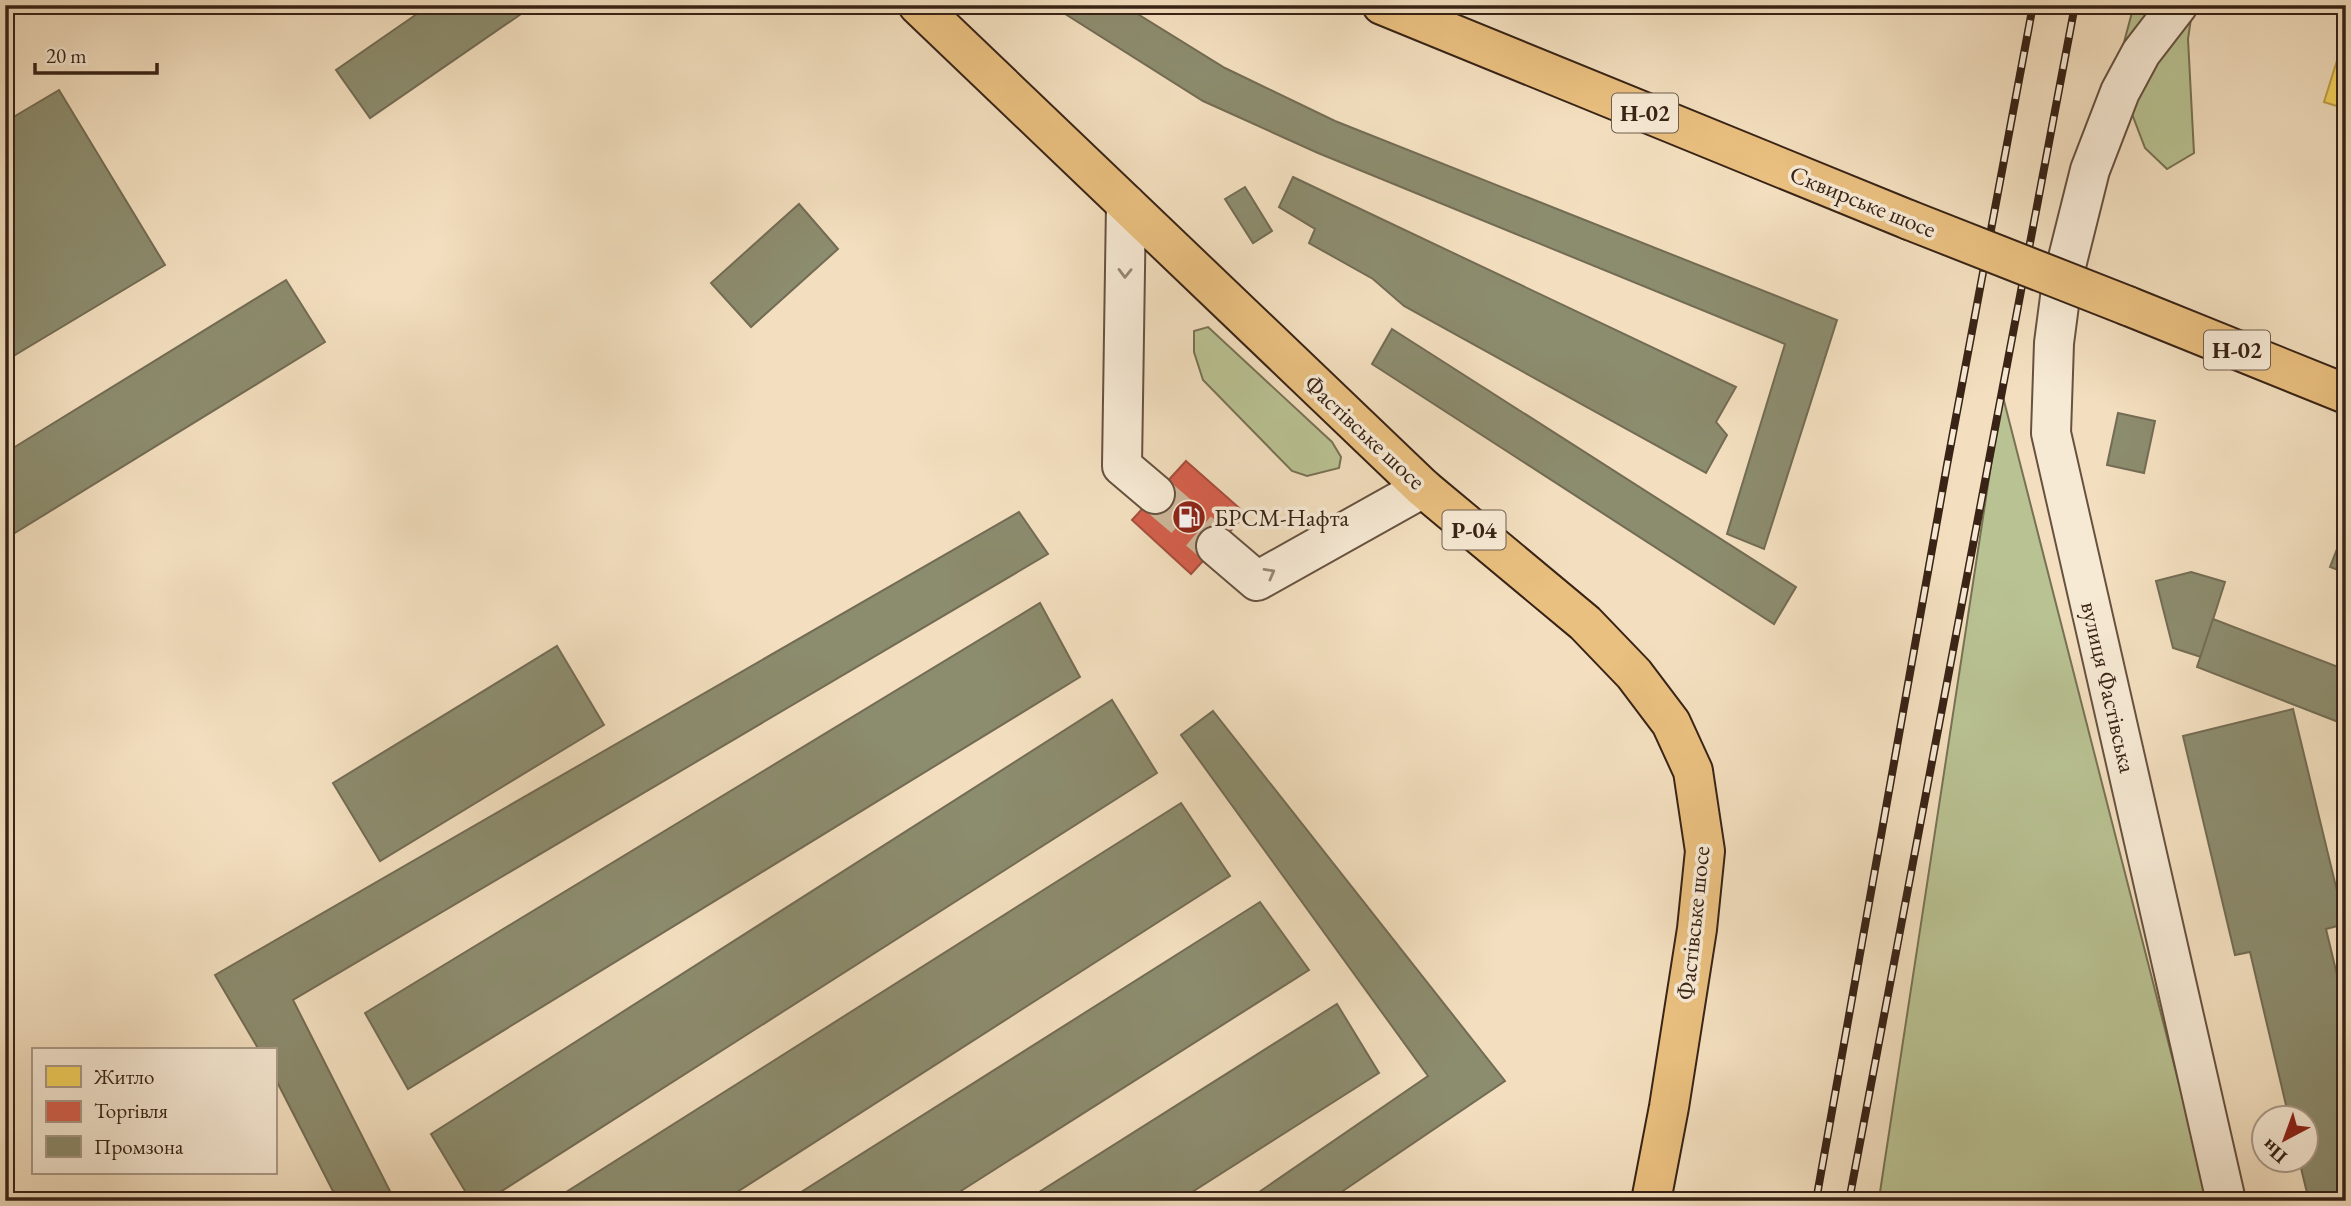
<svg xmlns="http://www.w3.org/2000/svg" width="2351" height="1206" font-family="'EB Garamond',serif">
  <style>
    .green { fill: #b9c293; stroke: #787254; stroke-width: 2 }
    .homes { fill: #f6d55c; stroke: #bda047; stroke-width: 2 }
    .shops { fill: #d6604d; stroke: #a74e3c; stroke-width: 2 }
    .industry { fill: #8c8c6e; stroke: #736c54; stroke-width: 2 }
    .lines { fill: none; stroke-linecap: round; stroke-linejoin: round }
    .minor-tunnel { stroke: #ceb99d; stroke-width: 38; stroke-dasharray: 38 19; stroke-linecap: butt }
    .minor-casing { stroke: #675240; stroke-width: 42 }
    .major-casing { stroke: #382316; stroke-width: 42 }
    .minor { stroke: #f7ead5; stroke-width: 38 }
    .major { stroke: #eac080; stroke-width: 38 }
    .rail-casing { stroke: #382316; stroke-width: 8 }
    .rail { stroke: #f7ead5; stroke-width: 5; stroke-dasharray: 16; stroke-linecap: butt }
    .major-bridge-casing { stroke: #382316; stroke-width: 42; stroke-linecap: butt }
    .major-bridge { stroke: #eac080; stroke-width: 38 }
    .oneway { stroke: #988676 }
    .labels { text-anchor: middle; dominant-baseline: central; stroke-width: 7; stroke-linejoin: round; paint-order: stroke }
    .shield { fill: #f7ead5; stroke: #715f4f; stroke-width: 2 }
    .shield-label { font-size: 23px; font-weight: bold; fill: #382316 }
    .street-label { font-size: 24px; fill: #382316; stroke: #f7ead5 }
    .poi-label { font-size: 24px; fill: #382316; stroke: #f7ead5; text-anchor: start }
  </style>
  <rect width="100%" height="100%" fill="#f3dfbf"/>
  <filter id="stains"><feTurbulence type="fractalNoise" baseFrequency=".00286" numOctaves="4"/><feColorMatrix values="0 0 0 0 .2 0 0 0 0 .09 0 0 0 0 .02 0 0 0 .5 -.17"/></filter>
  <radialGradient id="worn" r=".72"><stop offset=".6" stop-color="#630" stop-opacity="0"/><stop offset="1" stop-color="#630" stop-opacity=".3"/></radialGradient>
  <g class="green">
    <path d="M2134,5H2193L2188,39L2194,153L2167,169L2145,148L2116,72Z"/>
    <path d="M1208,327L1332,442L1341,457L1339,468L1307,476L1292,471L1203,380L1194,352V331Z"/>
    <path d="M2002,393L2209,1201H1923L1880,1192Z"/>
  </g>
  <path class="homes" d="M2345,35H2346V109L2324,102Z"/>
  <path class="shops" d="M1186,461L1246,514L1191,574L1132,520Z"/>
  <g class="industry">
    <path d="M430,5H534L370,118L336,70Z"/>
    <path d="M1051,5H1123L1225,68L1335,121L1837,320L1764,549L1727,534L1785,344L1318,153L1203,101Z"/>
    <path d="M59,90L165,265L5,361V122Z"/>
    <path d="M1293,177L1736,387L1716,422L1727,435L1706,473L1404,306L1373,279L1309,243L1315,229L1279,207Z"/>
    <path d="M1245,187L1272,231L1253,243L1225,199Z"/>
    <path d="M799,204L838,249L751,327L711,283Z"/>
    <path d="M286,280L325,342L5,539V453Z"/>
    <path d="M1392,329L1796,587L1774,624L1372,364Z"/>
    <path d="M2118,413L2155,421L2144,473L2107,465Z"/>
    <path d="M1019,512L1048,554L293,1000L395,1201H338L275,1078V1050H259L215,975Z"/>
    <path d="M2346,526V573L2330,567Z"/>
    <path d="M2191,572L2225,582L2201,657L2173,648L2156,581Z"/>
    <path d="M1040,603L1080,677L408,1089L365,1013Z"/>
    <path d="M2213,619L2346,670V725L2197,667Z"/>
    <path d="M557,646L604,725L380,861L333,783Z"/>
    <path d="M1112,700L1157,773L486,1201H471L431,1134Z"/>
    <path d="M2293,709L2345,924L2326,929L2346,1012V1201H2309L2299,1160H2306V1118H2289L2250,952L2235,955L2183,736Z"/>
    <path d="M1213,711L1505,1081L1328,1201H1246L1428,1076L1181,735Z"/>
    <path d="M1181,803L1230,876L723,1201H552Z"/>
    <path d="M1260,902L1309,970L945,1201H787Z"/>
    <path d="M1337,1004L1379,1073L1178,1201H1025Z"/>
  </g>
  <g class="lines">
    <path class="minor-tunnel" d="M1155,494L1216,546"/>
    <g class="minor-casing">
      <g id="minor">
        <path d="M2178,5L2141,53L2120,92L2090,170L2062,282L2054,343L2051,433L2226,1201"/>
        <path d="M1126,204L1122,466L1155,494"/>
        <path d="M1216,546L1257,581L1423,488"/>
      </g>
    </g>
    <g class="major-casing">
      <g id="major">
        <path d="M918,5L1423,488L1585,623L1634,674L1671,723L1693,771L1705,851L1697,929L1669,1107L1651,1201"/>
        <path d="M1382,5L1909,220"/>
        <path d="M2128,306L2346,394"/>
      </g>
    </g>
    <use href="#minor" class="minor"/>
    <use href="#major" class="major"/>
    <g class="rail-casing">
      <g id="rail">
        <path d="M1816,1201L1947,465L2033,5"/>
        <path d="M1849,1201L2075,5"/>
      </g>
    </g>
    <use href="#rail" class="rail"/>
    <g class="major-bridge-casing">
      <path id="major-bridge" d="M1909,220L2128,306"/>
    </g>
    <use href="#major-bridge" class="major-bridge"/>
  </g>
  <defs><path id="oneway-chevron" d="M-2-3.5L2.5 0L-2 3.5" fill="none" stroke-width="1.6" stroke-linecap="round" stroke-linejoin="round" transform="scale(1.75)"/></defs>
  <g class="oneway">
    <use href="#oneway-chevron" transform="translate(1125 273) rotate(91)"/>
    <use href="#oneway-chevron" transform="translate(1270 573) rotate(-29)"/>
  </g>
  <defs>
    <g id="fuel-disc" transform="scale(1.75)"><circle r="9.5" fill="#8f2418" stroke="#f7ead5"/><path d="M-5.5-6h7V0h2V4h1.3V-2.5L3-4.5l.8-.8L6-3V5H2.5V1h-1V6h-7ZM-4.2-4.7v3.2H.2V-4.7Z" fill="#fff"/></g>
  </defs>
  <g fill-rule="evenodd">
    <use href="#fuel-disc" x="1189" y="517"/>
  </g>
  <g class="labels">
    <g class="shield">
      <rect x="1612" y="93.5" width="66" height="39" rx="5"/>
      <rect x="2204" y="330.5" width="66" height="39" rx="5"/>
      <rect x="1442.5" y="510.5" width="63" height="39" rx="5"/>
    </g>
    <g class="shield-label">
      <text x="1645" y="113">Н-02</text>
      <text x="2237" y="350">Н-02</text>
      <text x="1474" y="530">Р-04</text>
    </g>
    <g class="street-label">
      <text transform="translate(1863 201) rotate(22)">Сквирське шосе</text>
      <text transform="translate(1365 432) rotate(43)">Фастівське шосе</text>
      <text transform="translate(2109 687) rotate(77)">вулиця Фастівська</text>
      <text transform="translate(1693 923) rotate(-84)">Фастівське шосе</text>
    </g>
    <g class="poi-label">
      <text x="1214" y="517">БРСМ-Нафта</text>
    </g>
  </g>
  <rect width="2351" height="1206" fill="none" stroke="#f3dfbf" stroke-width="28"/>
  <rect x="7" y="7" width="2337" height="1192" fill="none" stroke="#382316" stroke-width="3.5"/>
  <rect x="14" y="14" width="2323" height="1178" fill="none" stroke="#382316" stroke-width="2"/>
  <rect x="32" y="1048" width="245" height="126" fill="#f7ead5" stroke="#ab9a89" stroke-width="2"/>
  <rect x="46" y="1066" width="35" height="21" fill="#f6d55c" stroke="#ab9a89" stroke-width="2"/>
  <text x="94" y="1084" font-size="21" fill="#382316">Житло</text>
  <rect x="46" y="1101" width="35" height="21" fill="#d6604d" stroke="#ab9a89" stroke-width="2"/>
  <text x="94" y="1118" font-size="21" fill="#382316">Торгівля</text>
  <rect x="46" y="1136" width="35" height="21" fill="#8c8c6e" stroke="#ab9a89" stroke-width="2"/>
  <text x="94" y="1154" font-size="21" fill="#382316">Промзона</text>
  <g transform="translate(2285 1139) rotate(221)"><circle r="33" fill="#f7ead5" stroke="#ab9a89" stroke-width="2"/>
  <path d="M0-5L12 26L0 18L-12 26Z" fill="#8f2418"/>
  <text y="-10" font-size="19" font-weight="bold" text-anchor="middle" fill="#382316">Пн</text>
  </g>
  <path d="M35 63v10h122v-10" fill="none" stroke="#382316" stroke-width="3.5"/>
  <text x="46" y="63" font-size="21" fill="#382316" stroke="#f7ead5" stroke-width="5" paint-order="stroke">20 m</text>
  <rect width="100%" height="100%" filter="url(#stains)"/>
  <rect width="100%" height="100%" fill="url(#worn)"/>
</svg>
